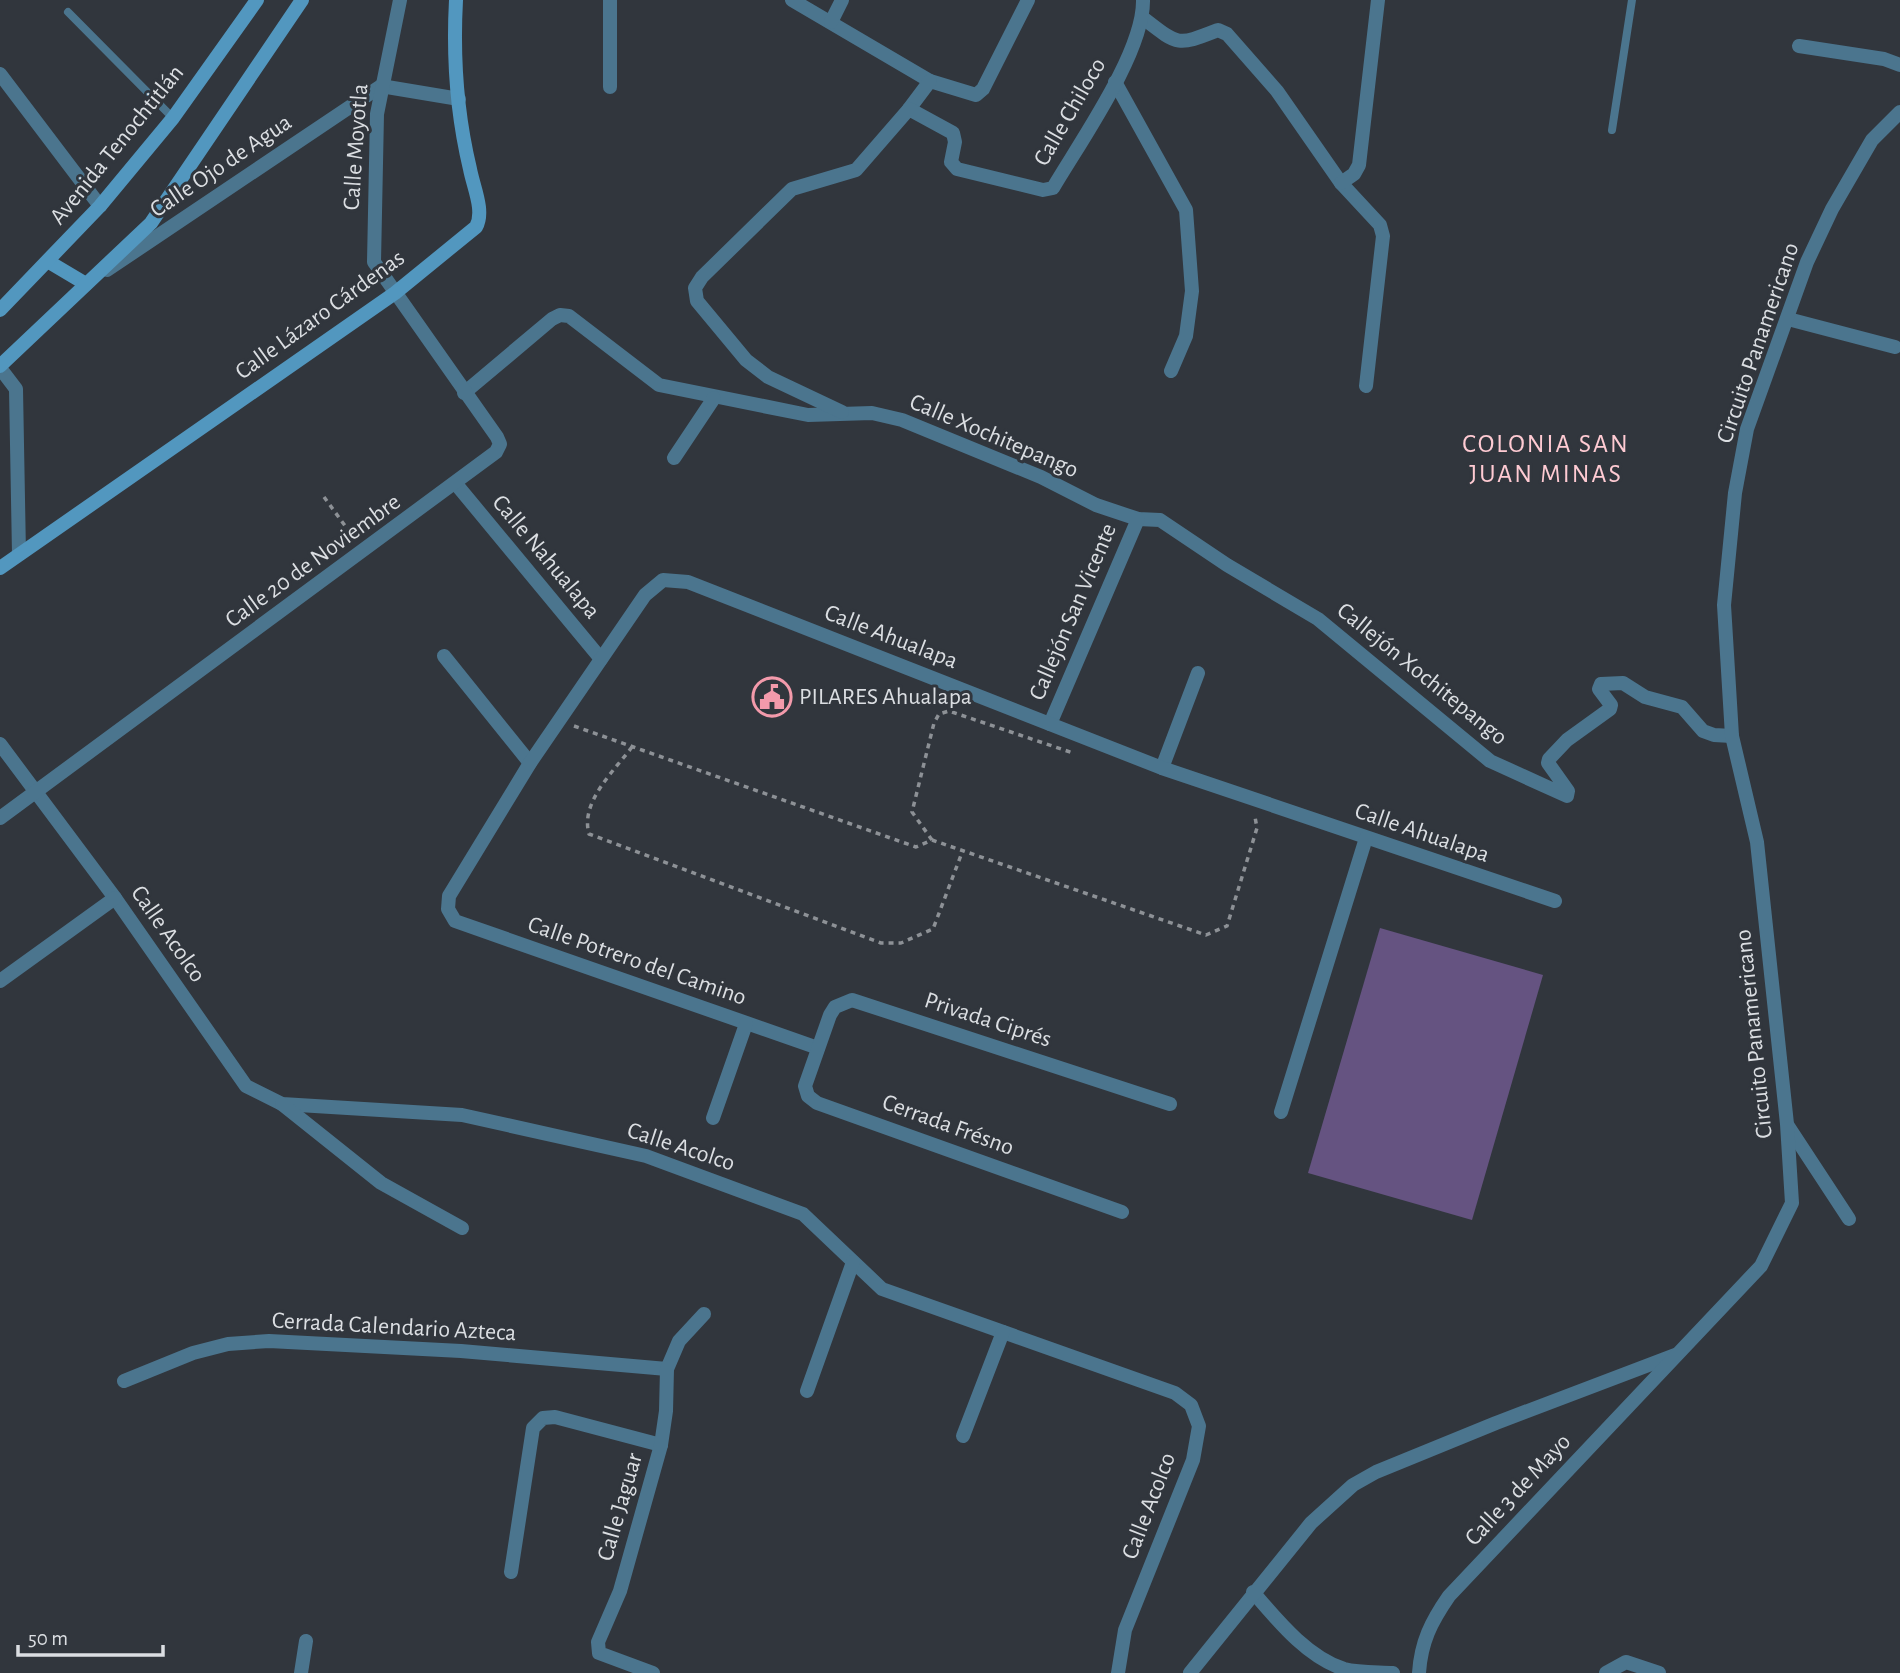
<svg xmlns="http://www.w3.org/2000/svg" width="1900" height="1673" font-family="'Alegreya Sans',sans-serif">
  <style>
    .green { fill: #655381 }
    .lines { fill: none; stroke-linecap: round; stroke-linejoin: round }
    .path { stroke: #8d9196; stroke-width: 3.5; stroke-dasharray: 5 5; stroke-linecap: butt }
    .lane { stroke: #4b758e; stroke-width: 8 }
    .street { stroke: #4b758e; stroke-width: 14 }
    .secondary { stroke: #5297bf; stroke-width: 14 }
    .labels { text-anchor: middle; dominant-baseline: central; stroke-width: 6; stroke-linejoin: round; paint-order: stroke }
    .street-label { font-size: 24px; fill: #dbdee2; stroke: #31363d }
    .poi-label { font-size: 24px; fill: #dbdee2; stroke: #31363d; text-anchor: start }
    .neighbourhood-label { font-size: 26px; letter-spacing: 2px; fill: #ffcbd3; stroke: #31363d }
  </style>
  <rect width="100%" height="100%" fill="#31363d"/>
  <path class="green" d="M1380,928L1543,975L1472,1220L1308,1173Z"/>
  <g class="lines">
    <g class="path">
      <path d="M324,497L354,538"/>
      <path d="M574,726L916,847L932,840L1206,935L1227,926L1257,828L1255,817"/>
      <path d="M632,747C614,771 580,802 589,834L881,943H901L933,929L963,850"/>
      <path d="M932,840L912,812L934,723L939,714L949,711L1073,753"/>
    </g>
    <g class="lane">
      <path d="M68,12L173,118"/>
      <path d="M1612,130L1632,0"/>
    </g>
    <g class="street">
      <path d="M792,0L930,81L976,95L983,89L1028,0"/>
      <path d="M1143,18C1179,46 1177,46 1218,30L1227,34L1277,91L1341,183L1380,225L1383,236L1366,386"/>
      <path d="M831,22L842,0"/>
      <path d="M1799,46L1884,59L1900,65"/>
      <path d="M0,74L100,206"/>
      <path d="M1115,82L1186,210L1192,291L1186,336L1171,371"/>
      <path d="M610,87V0"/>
      <path d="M909,109L930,81"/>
      <path d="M1341,183L1354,174L1359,165L1378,0"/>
      <path d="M107,270L381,86L459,99"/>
      <path d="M1788,319L1895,347"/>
      <path d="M0,368L16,389L19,554"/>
      <path d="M464,393L552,319L560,315L569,316L659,385L808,415L872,413L902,420L1041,477L1096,505L1138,519L1160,520L1227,565L1318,619L1490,761L1567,796L1568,791L1548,763L1549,759L1567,740L1610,709L1611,705L1599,689L1601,684L1623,683L1645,697L1682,707L1703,731L1714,735L1732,736"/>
      <path d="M842,412L768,377L746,360L697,301L695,288L702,277L792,189L856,170L909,109L953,133L955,142L951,162L957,169L1043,190L1053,188C1080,142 1144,52 1143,0"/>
      <path d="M674,458L714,398"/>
      <path d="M456,484L601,659"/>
      <path d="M444,656L530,763"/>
      <path d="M1050,724L1138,519"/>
      <path d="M0,744L115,898L246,1086L282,1104L462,1115L646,1156L803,1214L882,1289L1175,1393L1191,1405L1199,1426L1193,1460L1125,1630L1118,1673"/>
      <path d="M1162,768L1198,673"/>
      <path d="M0,818L496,452L500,444L497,437L374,262L377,114L400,0"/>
      <path d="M0,981L115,898"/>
      <path d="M818,1048L455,921L448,909L449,896L530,763L645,595L663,580L688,582L1162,768L1555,901"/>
      <path d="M282,1104L381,1183L462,1228"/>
      <path d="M1281,1112L1366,838"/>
      <path d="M713,1118L746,1024"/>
      <path d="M1788,1126L1849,1219"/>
      <path d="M1122,1212L817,1103L808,1096L805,1086L830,1015L835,1007L852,1000L1170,1104"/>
      <path d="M124,1381L193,1353L228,1344L269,1341L461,1351L667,1369"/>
      <path d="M807,1391L853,1262"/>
      <path d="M963,1436L1003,1332"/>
      <path d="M511,1572L533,1428L543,1418L555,1417L661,1445"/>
      <path d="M1253,1592C1278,1621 1307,1657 1344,1669C1359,1673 1378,1672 1393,1673"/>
      <path d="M301,1673L306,1641"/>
      <path d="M653,1673L599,1653L598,1642L620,1591L661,1445L666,1411L667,1369L679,1341L704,1314"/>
      <path d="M1190,1673L1311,1523L1353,1485L1376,1472L1496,1423L1675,1355"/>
      <path d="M1419,1673C1421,1642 1431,1622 1449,1596L1761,1266L1792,1203L1787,1124L1757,842L1732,736L1724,605L1735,493L1747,429L1807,262L1832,209L1872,140L1900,112"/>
      <path d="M1606,1673L1626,1662L1659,1673"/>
    </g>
    <g class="secondary">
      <path d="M49,262L86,284"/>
      <path d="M0,310L100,206L173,118L257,0"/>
      <path d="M0,366L151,223L302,0"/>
      <path d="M0,568L395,293L476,227C485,211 473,186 470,169C457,115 453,55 456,0"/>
    </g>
  </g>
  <defs>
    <g id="civic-ring" transform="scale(2.0125)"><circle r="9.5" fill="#31363d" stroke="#f39aab" stroke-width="1.5"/><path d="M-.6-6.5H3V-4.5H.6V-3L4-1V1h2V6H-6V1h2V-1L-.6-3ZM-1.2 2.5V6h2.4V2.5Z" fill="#f39aab"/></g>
  </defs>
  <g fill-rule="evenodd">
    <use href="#civic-ring" x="772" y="697"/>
  </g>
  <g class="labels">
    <g class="street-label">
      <text transform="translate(1070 112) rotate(-60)">Calle Chiloco</text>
      <text transform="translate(117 145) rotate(-51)">Avenida Tenochtitlán</text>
      <text transform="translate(356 147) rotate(-86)">Calle Moyotla</text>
      <text transform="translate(221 166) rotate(-34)">Calle Ojo de Agua</text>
      <text transform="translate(320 315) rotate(-36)">Calle Lázaro Cárdenas</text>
      <text transform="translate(1758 343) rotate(-71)">Circuito Panamericano</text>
      <text transform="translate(994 436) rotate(23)">Calle Xochitepango</text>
      <text transform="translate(546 557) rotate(50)">Calle Nahualapa</text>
      <text transform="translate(313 561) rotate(-36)">Calle 20 de Noviembre</text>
      <text transform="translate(1073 612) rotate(-67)">Callejón San Vicente</text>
      <text transform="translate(891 637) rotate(21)">Calle Ahualapa</text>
      <text transform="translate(1422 674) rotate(39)">Callejón Xochitepango</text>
      <text transform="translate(1422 833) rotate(19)">Calle Ahualapa</text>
      <text transform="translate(168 934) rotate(55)">Calle Acolco</text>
      <text transform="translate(637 961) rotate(19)">Calle Potrero del Camino</text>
      <text transform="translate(988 1020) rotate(18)">Privada Ciprés</text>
      <text transform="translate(1754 1034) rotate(-96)">Circuito Panamericano</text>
      <text transform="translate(948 1125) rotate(20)">Cerrada Frésno</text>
      <text transform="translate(681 1147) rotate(18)">Calle Acolco</text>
      <text transform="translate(394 1327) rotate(3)">Cerrada Calendario Azteca</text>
      <text transform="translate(1518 1490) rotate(-47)">Calle 3 de Mayo</text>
      <text transform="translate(1149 1506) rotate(-69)">Calle Acolco</text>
      <text transform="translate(620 1507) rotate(-74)">Calle Jaguar</text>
    </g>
    <g class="poi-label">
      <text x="799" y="697">PILARES Ahualapa</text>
    </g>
    <g class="neighbourhood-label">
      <text x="1546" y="444">COLONIA SAN<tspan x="1546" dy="30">JUAN MINAS</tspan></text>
    </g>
  </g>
  <path d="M18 1645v10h145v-10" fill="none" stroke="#dbdee2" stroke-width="3.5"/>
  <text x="28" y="1645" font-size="21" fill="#dbdee2" stroke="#31363d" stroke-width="5" paint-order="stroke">50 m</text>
</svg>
